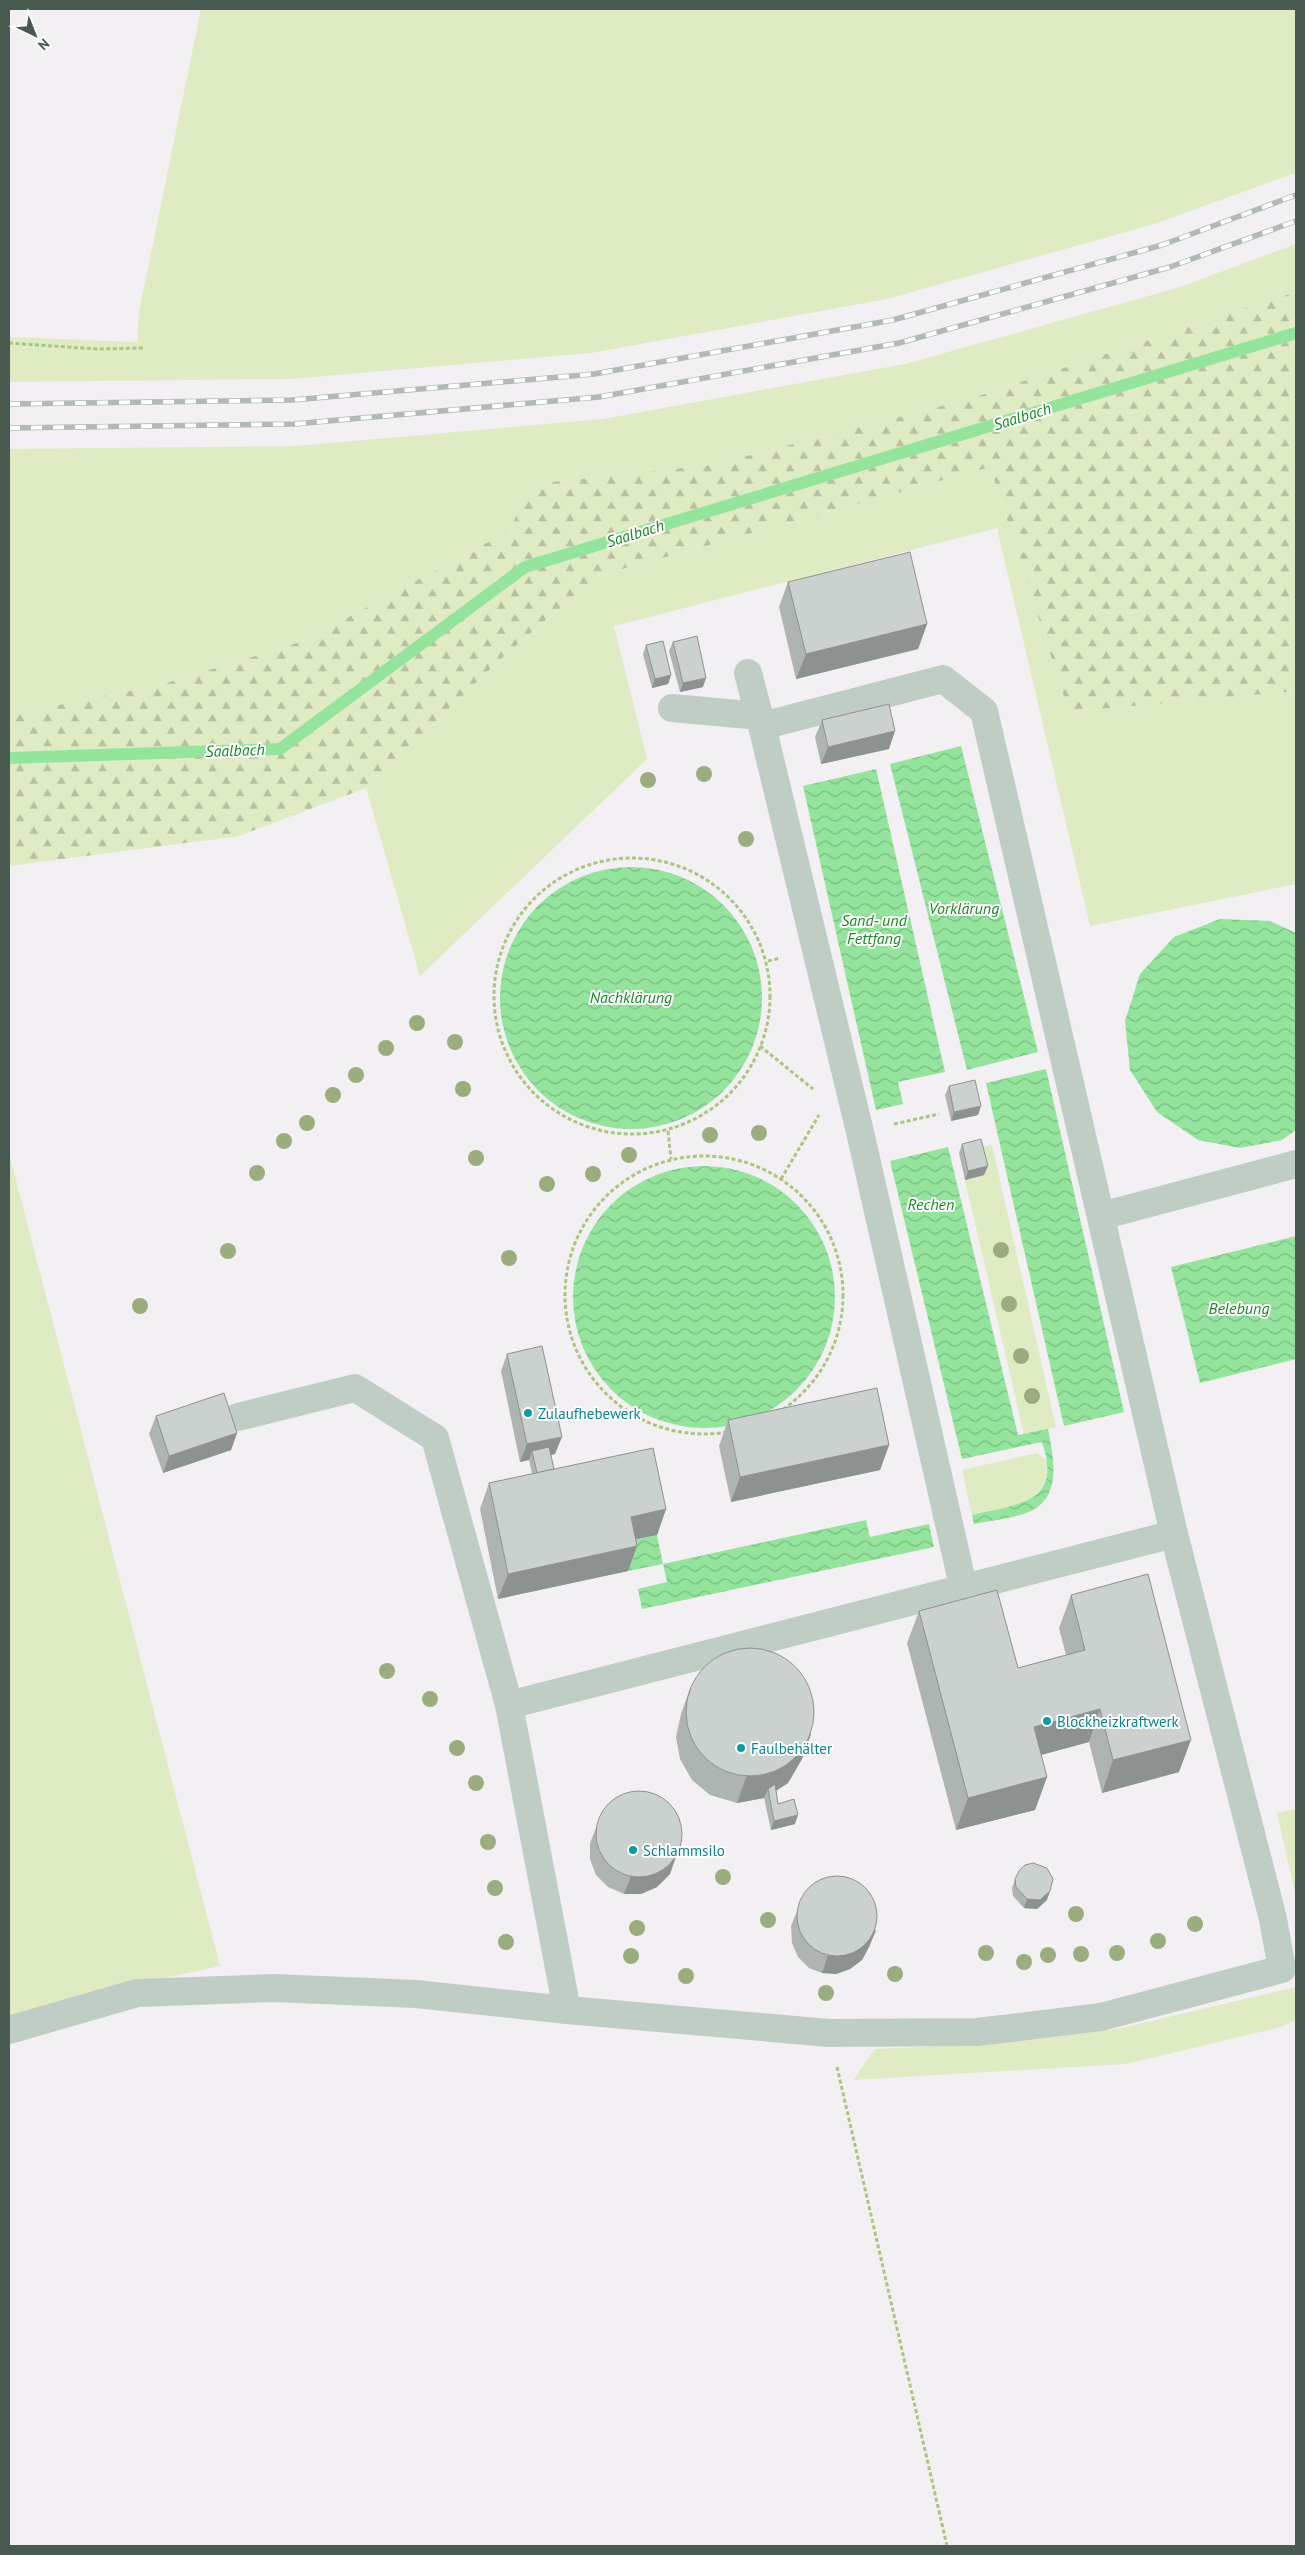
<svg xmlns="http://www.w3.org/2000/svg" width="1305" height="2555" font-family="'PT Sans',sans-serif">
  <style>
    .grass { fill: #dfebc3 }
    .forest { fill: url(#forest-firs) }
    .water { fill: url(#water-waves) }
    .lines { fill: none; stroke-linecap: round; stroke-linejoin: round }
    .stream { stroke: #94e49d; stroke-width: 12 }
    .path { stroke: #a8c67e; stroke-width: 3; stroke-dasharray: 4 2.5; stroke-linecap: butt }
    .minor { stroke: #bfcdc5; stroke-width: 28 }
    .rail-casing { stroke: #b3b9b6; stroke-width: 5.5 }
    .rail { stroke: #fff; stroke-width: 4; stroke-dasharray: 11; stroke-linecap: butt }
    .tree { fill: #9bad7e }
    .wall { fill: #aeb4b1 }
    .shaded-wall { fill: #8d9290 }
    .building { fill: #cad1ce; stroke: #8d9290 }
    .culture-dot { fill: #0f9aa8; stroke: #fff; stroke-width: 2 }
    .labels { text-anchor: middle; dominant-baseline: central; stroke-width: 4; stroke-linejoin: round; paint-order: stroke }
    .culture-label { font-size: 15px; fill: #0d838f; stroke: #fff; text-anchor: start }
    .water-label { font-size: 16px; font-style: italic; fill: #198925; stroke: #fff }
  </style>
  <defs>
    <pattern id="forest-firs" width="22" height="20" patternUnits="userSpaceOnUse" patternTransform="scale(1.25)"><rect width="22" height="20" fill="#dfebc3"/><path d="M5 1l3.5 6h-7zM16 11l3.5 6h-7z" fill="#b7c1a1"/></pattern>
    <pattern id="water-waves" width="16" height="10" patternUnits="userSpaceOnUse" patternTransform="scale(1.25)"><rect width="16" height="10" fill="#94e49d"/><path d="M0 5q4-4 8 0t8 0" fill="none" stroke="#7bbc82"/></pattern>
  </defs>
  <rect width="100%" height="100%" fill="#f2f0f2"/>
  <g class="grass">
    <path d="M201,9H1296V173L1154,224L887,299L591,353L291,379L9,382V337L137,342L139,312Z"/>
    <path d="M1296,244V292L969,399L711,465L531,484L509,531L304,641L163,684L9,715V449L296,446L603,419L905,364L1177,288Z"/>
    <path d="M990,467L1069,712L1296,691V884L1090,926L997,528L614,626L647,759L420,976L366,788L502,658L597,576Z"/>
    <path d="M992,1145L1056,1427L1024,1435L965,1180L984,1175L978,1148Z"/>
    <path d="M9,1153L220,1966L160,1979L9,2019Z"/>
    <path d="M1037,1453L1047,1461C1050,1507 1006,1507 972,1515L962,1470Z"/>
    <path d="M1296,1809V1897L1277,1813Z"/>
    <path d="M1296,1987V2020L1281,2027L1126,2064L853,2080L875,2049L988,2044L1117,2029Z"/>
  </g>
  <path class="forest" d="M1296,292V691L1069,712L990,467L597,576L502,658L366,788L239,836L9,866V715L163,684L304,641L509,531L531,484L711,465L969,399Z"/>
  <g class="water">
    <path d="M961,746L1038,1052L967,1070L890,764Z"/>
    <path d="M876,769L945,1072L898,1082L903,1104L876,1110L803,786Z"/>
    <circle cx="631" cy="998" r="131"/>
    <path d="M1220,919L1270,921L1296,933V1130L1282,1140L1240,1148L1198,1140L1157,1112L1130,1070L1125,1021L1140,974L1174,937Z"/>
    <path d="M1046,1069L1124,1412L1064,1426L986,1083Z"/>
    <path d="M948,1147L1018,1435L1048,1429C1053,1456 1063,1495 1031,1511C1016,1518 990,1521 974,1524L972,1515C1018,1504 1063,1504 1042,1442L962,1459L890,1161Z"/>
    <circle cx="704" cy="1297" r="131"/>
    <path d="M1296,1236V1359L1200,1383L1171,1267Z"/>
    <path d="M866,1520L870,1537L929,1524L934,1547L642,1609L638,1589L667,1582L663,1564L628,1571L622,1542L657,1535L663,1564Z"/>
  </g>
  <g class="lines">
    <path class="stream" d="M9,758L280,749L525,567L1296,333"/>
    <g class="path">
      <path d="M9,343L97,349L143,348"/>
      <circle cx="632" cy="996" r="138"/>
      <path d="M768,961L781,958"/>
      <path d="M760,1046L813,1089"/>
      <path d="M894,1124L939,1114"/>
      <path d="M668,1131L671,1159"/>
      <circle cx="704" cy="1295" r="139"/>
      <path d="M781,1179L819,1115"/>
      <path d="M837,2067L947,2546"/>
    </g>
    <g class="minor">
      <path d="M748,673L762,726"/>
      <path d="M672,708L760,716"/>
      <path d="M1101,1216L1296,1164"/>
      <path d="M238,1417L355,1388L435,1438L509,1705"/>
      <path d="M567,2010L509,1705L1174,1534"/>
      <path d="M9,2030L137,1993L274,1988L416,1994L567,2010L829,2033L977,2032L1101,2017L1282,1969L1273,1919L1174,1534L984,711L943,679L762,726L860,1132L964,1590"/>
    </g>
    <g class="rail-casing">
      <g id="rail">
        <path d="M9,404L292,400L594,374L893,320L1162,245L1296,195"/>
        <path d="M9,428L294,424L599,397L899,343L1170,267L1296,221"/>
      </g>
    </g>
    <use href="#rail" class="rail"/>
  </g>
  <g class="tree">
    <circle cx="704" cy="774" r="8"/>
    <circle cx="648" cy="780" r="8"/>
    <circle cx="746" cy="839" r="8"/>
    <circle cx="417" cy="1023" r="8"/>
    <circle cx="455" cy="1042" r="8"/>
    <circle cx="386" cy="1048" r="8"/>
    <circle cx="356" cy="1075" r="8"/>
    <circle cx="463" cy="1089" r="8"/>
    <circle cx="333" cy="1095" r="8"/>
    <circle cx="307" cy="1123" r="8"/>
    <circle cx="759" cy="1133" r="8"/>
    <circle cx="710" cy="1135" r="8"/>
    <circle cx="284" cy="1141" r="8"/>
    <circle cx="629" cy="1155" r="8"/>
    <circle cx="476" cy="1158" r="8"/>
    <circle cx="257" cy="1173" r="8"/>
    <circle cx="593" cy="1174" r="8"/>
    <circle cx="547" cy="1184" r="8"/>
    <circle cx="1001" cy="1250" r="8"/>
    <circle cx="228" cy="1251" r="8"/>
    <circle cx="509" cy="1258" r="8"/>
    <circle cx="1009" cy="1304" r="8"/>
    <circle cx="140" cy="1306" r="8"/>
    <circle cx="1021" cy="1356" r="8"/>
    <circle cx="1032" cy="1396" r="8"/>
    <circle cx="387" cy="1671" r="8"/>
    <circle cx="430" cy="1699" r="8"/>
    <circle cx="457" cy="1748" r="8"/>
    <circle cx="476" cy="1783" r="8"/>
    <circle cx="488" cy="1842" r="8"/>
    <circle cx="723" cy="1877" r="8"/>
    <circle cx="495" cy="1888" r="8"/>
    <circle cx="1076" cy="1914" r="8"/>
    <circle cx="768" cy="1920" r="8"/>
    <circle cx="1195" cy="1924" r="8"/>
    <circle cx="637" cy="1928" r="8"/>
    <circle cx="1158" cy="1941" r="8"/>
    <circle cx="506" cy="1942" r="8"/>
    <circle cx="986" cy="1953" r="8"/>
    <circle cx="1117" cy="1953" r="8"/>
    <circle cx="1081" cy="1954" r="8"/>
    <circle cx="1048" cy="1955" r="8"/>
    <circle cx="631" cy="1956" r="8"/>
    <circle cx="1024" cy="1962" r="8"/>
    <circle cx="895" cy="1974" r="8"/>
    <circle cx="686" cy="1976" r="8"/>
    <circle cx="826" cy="1993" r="8"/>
  </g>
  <g class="wall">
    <path d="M788,582L927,624L918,649L796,679L779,607Z"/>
    <path d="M673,642L703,687L680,692L669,651Z"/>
    <path d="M646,645L671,675L668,684L652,688L643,654Z"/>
    <path d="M822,720L889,749L821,764L815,737Z"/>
    <path d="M949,1086L978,1115L951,1121L945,1095Z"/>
    <path d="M962,1144L984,1175L965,1180L959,1153Z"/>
    <path d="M507,1354L555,1454L551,1455L554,1469L666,1509L657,1535L636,1539L637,1546L628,1571L498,1599L480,1509L489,1483L532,1474L529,1460L520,1462L501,1371Z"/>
    <path d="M156,1416L237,1433L231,1450L163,1473L149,1434Z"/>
    <path d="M728,1420L889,1445L880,1470L731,1502L719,1446Z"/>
    <path d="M1071,1595L1179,1772L1102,1793L1089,1742L1041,1755L1047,1777L1035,1810L956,1830L907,1643L919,1611L1018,1668L1066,1655L1059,1628Z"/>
    <path d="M690,1688L811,1734L802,1759L788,1783L776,1791L778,1804L795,1824L771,1830L764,1798L737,1803L710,1795L692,1780L680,1759L676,1737L681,1714Z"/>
    <path d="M603,1810L670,1874L657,1887L641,1894H624L608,1887L596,1875L590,1859V1843Z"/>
    <path d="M1015,1879L1047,1900L1037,1909L1024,1908L1013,1896L1012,1888Z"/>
    <path d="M798,1909L876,1930L869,1947L862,1960L850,1969L836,1974L822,1973L809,1968L798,1957L792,1943L791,1926Z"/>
  </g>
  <g class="shaded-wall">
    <path d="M927,624L918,649L796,679L806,654Z"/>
    <path d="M671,675L668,684L652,688L655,679Z"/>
    <path d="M706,678L703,687L680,692L683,683Z"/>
    <path d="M895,731L889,749L821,764L828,747Z"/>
    <path d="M981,1106L978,1115L951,1121L954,1112Z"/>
    <path d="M988,1166L984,1175L965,1180L968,1171Z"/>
    <path d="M237,1433L231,1450L163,1473L169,1456Z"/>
    <path d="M562,1437L555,1454L534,1459L532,1451L529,1460L520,1462L527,1444Z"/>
    <path d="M889,1445L880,1470L731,1502L740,1477Z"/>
    <path d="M666,1509L657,1535L622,1542L631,1517Z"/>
    <path d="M637,1546L628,1571L498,1599L508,1574Z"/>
    <path d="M1100,1709L1089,1742L1022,1760L1034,1727Z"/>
    <path d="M811,1734L802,1759L788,1783L769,1795L768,1789L764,1798L737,1803L746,1777Z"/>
    <path d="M1191,1740L1179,1772L1102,1793L1113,1760Z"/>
    <path d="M1047,1777L1035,1810L956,1830L968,1798Z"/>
    <path d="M798,1815L795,1824L771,1830L774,1821Z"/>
    <path d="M676,1857L670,1874L657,1887L641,1894H624L631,1876Z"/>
    <path d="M1050,1891L1047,1900L1037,1909L1024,1908L1027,1899Z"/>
    <path d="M876,1930L869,1947L862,1960L850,1969L836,1974L822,1973L828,1955Z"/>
  </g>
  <g class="building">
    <path d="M910,552L927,624L806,654L788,582Z"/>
    <path d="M697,636L706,678L683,683L673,642Z"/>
    <path d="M663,641L671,675L655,679L646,645Z"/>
    <path d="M889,704L895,731L828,747L822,720Z"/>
    <path d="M975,1080L981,1106L954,1112L949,1086Z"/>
    <path d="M981,1139L988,1166L968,1171L962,1144Z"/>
    <path d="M542,1346L562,1437L527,1444L507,1354Z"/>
    <path d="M877,1388L889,1445L740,1477L728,1420Z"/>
    <path d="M224,1393L237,1433L169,1456L156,1416Z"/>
    <path d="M549,1447L554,1469L537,1473L532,1451Z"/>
    <path d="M653,1448L666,1509L631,1517L637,1546L508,1574L489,1483Z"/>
    <path d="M1148,1574L1191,1740L1113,1760L1100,1709L1034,1727L1047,1777L968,1798L919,1611L997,1590L1018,1668L1085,1650L1071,1595Z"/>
    <circle cx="750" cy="1712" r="64"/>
    <path d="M775,1784L778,1804L794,1799L798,1815L774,1821L768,1789Z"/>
    <circle cx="639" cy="1834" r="43"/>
    <path d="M1033,1863L1047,1868L1053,1879L1050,1891L1040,1900L1027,1899L1016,1887L1015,1879L1019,1871L1025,1865Z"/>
    <circle cx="837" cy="1916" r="40"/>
  </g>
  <g class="culture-dot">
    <circle cx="528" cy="1413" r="5"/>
    <circle cx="1047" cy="1721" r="5"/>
    <circle cx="741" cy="1748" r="5"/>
    <circle cx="633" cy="1850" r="5"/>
  </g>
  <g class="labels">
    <g class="culture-label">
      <text x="538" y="1413">Zulaufhebewerk</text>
      <text x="1057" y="1721">Blockheizkraftwerk</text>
      <text x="751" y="1748">Faulbehälter</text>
      <text x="643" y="1850">Schlammsilo</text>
    </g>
    <g class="water-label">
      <text transform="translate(1022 416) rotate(-17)">Saalbach</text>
      <text transform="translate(635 533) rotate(-17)">Saalbach</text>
      <text transform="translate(235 750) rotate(-2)">Saalbach</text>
      <text x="964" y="908">Vorklärung</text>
      <text x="874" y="920">Sand- und<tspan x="874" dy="18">Fettfang</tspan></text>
      <text x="631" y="997">Nachklärung</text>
      <text x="931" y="1204">Rechen</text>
      <text x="1239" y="1308">Belebung</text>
    </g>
  </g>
  <rect width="1305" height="2555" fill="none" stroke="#495b50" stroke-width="20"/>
  <g transform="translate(35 35) rotate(137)" stroke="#ffffff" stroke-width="4" paint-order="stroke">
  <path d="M0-4L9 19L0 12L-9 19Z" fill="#495b50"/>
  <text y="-8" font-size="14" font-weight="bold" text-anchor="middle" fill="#495b50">N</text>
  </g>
</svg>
